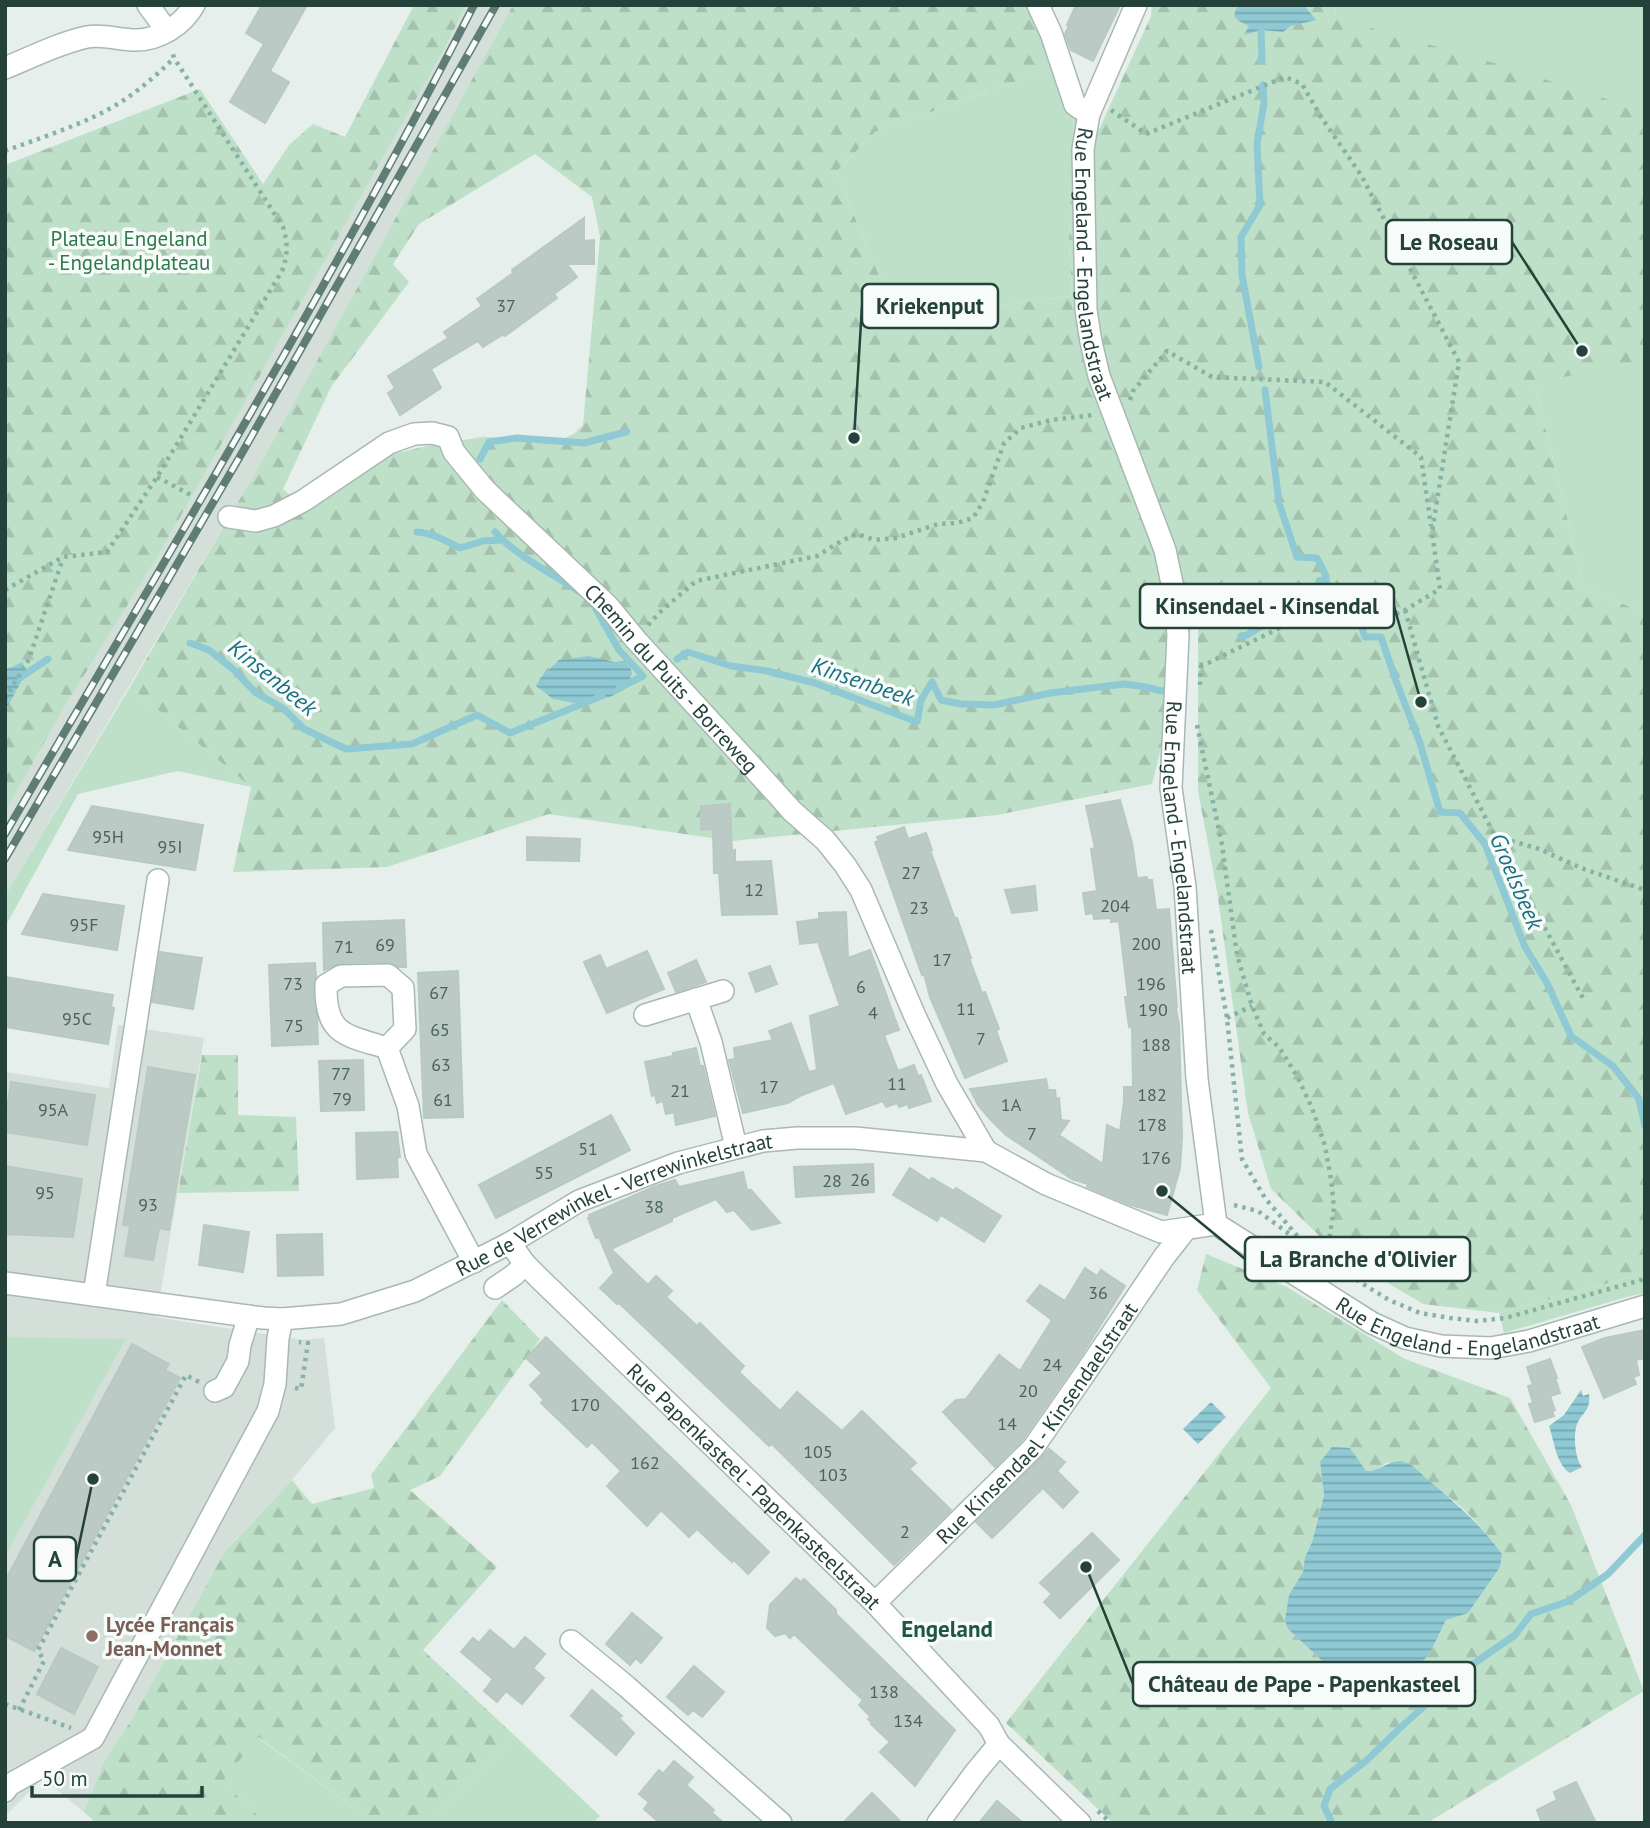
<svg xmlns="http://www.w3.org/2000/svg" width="1650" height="1828" font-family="'PT Sans',sans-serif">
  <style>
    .built { fill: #d4dfda }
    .green { fill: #bfe0c8 }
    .forest { fill: url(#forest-firs); fill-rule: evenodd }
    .water { fill: url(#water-rules) }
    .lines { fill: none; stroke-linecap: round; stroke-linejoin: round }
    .stream { stroke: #8ec9d4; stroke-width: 7 }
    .building { fill: #bbcac4; stroke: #b8c9c2; stroke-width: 2 }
    .minor-casing { stroke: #a8b8b2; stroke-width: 24 }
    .path { stroke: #86b3a5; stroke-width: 4.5; stroke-dasharray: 3.5 5; stroke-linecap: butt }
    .minor { stroke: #fff; stroke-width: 21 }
    .rail-casing { stroke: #5f7d75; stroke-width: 8 }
    .rail { stroke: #f7fbf9; stroke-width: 5; stroke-dasharray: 16; stroke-linecap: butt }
    .education-dot { fill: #8d6e63; stroke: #f7fbf9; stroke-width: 2.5 }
    .labels { text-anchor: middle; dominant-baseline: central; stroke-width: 7; stroke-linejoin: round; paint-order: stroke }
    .number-label { font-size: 18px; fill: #4a645c }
    .park-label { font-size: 21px; fill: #2d7a4b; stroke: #f7fbf9 }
    .street-label { font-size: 21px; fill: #24423a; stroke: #f7fbf9 }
    .education-label { font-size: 21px; font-weight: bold; fill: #785e54; stroke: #f7fbf9; text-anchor: start }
    .water-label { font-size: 23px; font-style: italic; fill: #1c6f80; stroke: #f7fbf9 }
    .neighbourhood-label { font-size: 23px; font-weight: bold; fill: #1f5548; stroke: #f7fbf9 }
    .leader { fill: none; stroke: #24423a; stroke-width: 2.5 }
    .callout-dot { fill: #24423a; stroke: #f7fbf9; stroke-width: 2.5 }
    .callout { fill: #f7fbf9; stroke: #24423a; stroke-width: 2.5 }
    .callout-label { font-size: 23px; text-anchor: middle; font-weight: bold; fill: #24423a }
  </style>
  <defs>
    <pattern id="forest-firs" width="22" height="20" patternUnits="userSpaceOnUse" patternTransform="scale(1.75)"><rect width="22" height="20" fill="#bfe0c8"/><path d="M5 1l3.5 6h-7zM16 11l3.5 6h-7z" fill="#a4c1ad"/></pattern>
    <pattern id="water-rules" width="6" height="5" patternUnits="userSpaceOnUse" patternTransform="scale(1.75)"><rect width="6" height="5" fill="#8ec9d4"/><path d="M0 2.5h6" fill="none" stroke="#74a5ad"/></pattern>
  </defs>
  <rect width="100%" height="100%" fill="#e6efeb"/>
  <g class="built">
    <path d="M466,5H513L258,468L5,896V813L62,711L161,551L446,46Z"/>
    <path d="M118,1025L204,1038L161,1290L155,1317L303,1340L324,1338L335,1428L292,1480L224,1553L132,1719L104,1761L84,1812L43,1778L5,1816V1072L109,1088Z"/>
  </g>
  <g class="green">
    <path d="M1335,5H1645V613L1584,588L1535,384L1336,16Z"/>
    <path d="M1054,68L1074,113L1069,240L1072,296L897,319L836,172L875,132Z"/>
    <path d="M130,687L251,787L178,771L78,794L5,927V896Z"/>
    <path d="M1645,1273V1293L1630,1296L1504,1333L1499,1313Z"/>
    <path d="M5,1337L126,1339L5,1556Z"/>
    <path d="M514,1735L600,1816L593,1823H429Z"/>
    <path d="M257,1737L375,1823H266L221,1782Z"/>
  </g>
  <g class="forest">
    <path d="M414,5H466L446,46L161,551L62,711L5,813V712L27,671L22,662L5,670V165L200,89L263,184L289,145L313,124L345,137Z"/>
    <path d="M513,5H1030L1054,68L875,132L836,172L897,319L1072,296L1069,240L1074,113L1097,134L1151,16L1152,5H1335L1336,16L1377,30L1481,59L1645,111V368L1618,364L1535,384L1584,588L1645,613V1273L1499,1313L1423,1304L1336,1252L1271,1189L1248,1113L1217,891L1198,791V601L1152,784L997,815L732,841L549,814L387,867L233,872L251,787L130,687L258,468ZM535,154L592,197L600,237L583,425L574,434L562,439L482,437L427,446L389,455L307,509L283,489L331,387L409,282L393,264L419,224Z"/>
    <path d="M202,1055H238V1115L296,1117L299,1191L178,1193Z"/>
    <path d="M1206,1254L1287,1287L1405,1359L1510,1398L1571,1505L1644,1691L1427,1823H1113L1006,1723L1271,1388L1197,1290ZM1350,1448L1365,1471L1373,1472L1388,1462C1411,1475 1439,1487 1459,1505C1475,1519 1489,1537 1502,1554L1446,1620L1429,1655L1360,1696L1288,1629L1289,1596L1303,1572L1305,1557L1312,1542L1324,1494L1320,1462Z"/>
    <path d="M502,1300L540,1339L440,1476L410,1490L497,1567L423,1650L514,1735L429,1823H375L258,1737L222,1782L266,1823H96L84,1812L104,1761L132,1719L224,1553L292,1480L312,1504L374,1488L371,1475Z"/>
  </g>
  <g class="water">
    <path d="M1242,5H1304L1316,20L1291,26L1283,32L1261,30L1244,35L1249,26L1239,21L1234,16L1236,10Z"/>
    <path d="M589,656L615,662L625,661L631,669L632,674L625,689L610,697L574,703L553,699L536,686L541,677L559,660Z"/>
    <path d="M22,662L27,671L5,712V670Z"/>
    <path d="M1581,1390L1583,1396L1589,1394C1591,1411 1583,1411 1577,1424C1573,1434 1575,1459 1582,1467L1570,1473C1556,1464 1554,1440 1549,1426L1564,1415Z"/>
    <path d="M1211,1402L1226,1417L1198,1444L1183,1429Z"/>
    <path d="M1332,1447L1350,1448L1366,1471C1380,1473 1391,1456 1407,1463C1414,1465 1422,1475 1428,1480C1458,1505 1479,1523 1502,1554L1500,1567L1468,1613L1446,1620L1429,1655L1409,1673L1389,1690L1360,1696L1288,1629L1285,1620L1289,1595L1303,1572L1305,1557L1312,1542L1324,1495L1320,1462Z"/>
  </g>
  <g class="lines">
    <g class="stream">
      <path d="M1261,31L1262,61"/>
      <path d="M1259,367L1242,275L1241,237L1260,205L1257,144L1264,103L1263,85"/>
      <path d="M1265,390L1279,503L1297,557L1317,558L1326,576V583L1349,600"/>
      <path d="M480,459L489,442L517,438L584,443L626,432"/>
      <path d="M417,532C433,533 446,541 460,548L483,541L502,540"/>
      <path d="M495,532C515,555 554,575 580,592"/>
      <path d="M592,602L619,650L643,676L619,688"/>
      <path d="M1358,617L1365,637H1381L1396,681L1420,743L1440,812L1460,813L1485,844L1525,947L1547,983L1571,1036L1613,1066L1639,1099L1645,1126"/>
      <path d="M1241,636L1247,635L1306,598L1319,592L1322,588L1318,585L1319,581L1323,580L1326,583"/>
      <path d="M190,643L209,650L234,670L256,693L283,708L304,729L346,749L412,744L477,715L510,733L602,696"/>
      <path d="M677,659L688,652L731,666L767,671L815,683L917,722L921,700L932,682L941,700L961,704L994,705L1050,693L1124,684L1146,687L1161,691L1169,690"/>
      <path d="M21,677L48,659"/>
      <path d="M1332,1823L1324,1806L1330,1789L1367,1760L1400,1728L1463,1671L1515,1635L1531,1614L1569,1601L1608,1574L1645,1535"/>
    </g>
  </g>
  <g class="building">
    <path d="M262,5H307L270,71L289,82L265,123L230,102L264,44L246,33Z"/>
    <path d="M1076,5H1120L1093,61L1071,50L1065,34L1069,26L1067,25Z"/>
    <path d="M584,218V241L594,240V264H567L577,277L554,294L557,298L505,336L502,335L483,347L478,341L431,369L441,388L400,415L388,393L395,388L388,376L448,338L444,332L482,306L477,299L513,273L512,270Z"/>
    <path d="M1120,800L1132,843L1137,878L1147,877V880H1152L1156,910L1169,909L1177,1007L1176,1009L1179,1025L1182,1136L1180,1168L1167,1215L1131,1205L1087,1187L1088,1184L1072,1179L1006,1135L989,1118L978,1105L970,1089L1046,1079L1048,1090H1055L1056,1099L1059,1098L1061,1120L1069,1121L1059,1135L1103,1164L1107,1125L1120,1131L1124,1101V1087H1133L1132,1026L1129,1027L1125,997H1128L1119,921L1111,922V918L1094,919L1093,913L1086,914L1083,893L1097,891L1091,849L1095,848L1086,806Z"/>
    <path d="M730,804L732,851L735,850V862L771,861L777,914L722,915L719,873H714L713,829L701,830V806Z"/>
    <path d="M92,806L203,825L195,870L68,850Z"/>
    <path d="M904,827L908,839L926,833L932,850H930L955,919L957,918L971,958H969L982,993L985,992L999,1029L996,1030L1007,1061L965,1078L930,997L924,974L922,975L875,842L879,841L877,837Z"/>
    <path d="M527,837L580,839L579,861L527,860Z"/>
    <path d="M1035,886L1037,910L1012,913L1005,890Z"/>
    <path d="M43,894L124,906L117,950L22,934Z"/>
    <path d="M846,912L848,958L870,950L899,1030L884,1035L898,1071L914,1065L918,1076L921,1075L931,1101L909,1108L908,1104L899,1107L897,1103L886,1107L883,1101L846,1114L834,1083L802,1095L788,1103L743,1113L729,1060L735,1059L734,1048L773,1040L769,1031L791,1023L809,1072L817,1070L810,1016L840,1006L818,942L800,944L797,922L819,919V913Z"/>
    <path d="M404,920L406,967H399L388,962L341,963L324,970L323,923Z"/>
    <path d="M647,951L664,989L607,1013L584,962L600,955L606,969Z"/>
    <path d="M160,952L202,958L193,1009L152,1002Z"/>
    <path d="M696,960L706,982L676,992L668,973Z"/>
    <path d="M315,963L316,977L313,985L314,1004L317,1018L318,1044L272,1046L269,965Z"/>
    <path d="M770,966L777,984L756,992L749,973Z"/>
    <path d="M458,971L463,1117L424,1118L418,973Z"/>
    <path d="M5,977L113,995L111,1007L114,1008L108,1044L5,1027Z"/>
    <path d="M696,1048L700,1066H703L715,1116L676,1125L674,1112L666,1114L663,1101L657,1103L655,1095L652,1096L645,1062L673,1056V1053Z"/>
    <path d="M363,1060L364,1110L321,1111L319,1061Z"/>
    <path d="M148,1067L195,1075L169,1230L159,1228L153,1260L125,1256L130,1226L123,1225Z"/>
    <path d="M11,1082L95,1095L87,1145L5,1132V1122Z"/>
    <path d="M611,1115L630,1150L496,1218L479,1185Z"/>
    <path d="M397,1132L400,1157H397L398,1177L357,1179L356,1133Z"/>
    <path d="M873,1164L874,1192L796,1197L794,1167Z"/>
    <path d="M5,1166L82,1179L73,1237L5,1234Z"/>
    <path d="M910,1168L930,1181L932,1178L954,1191L956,1188L1001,1216L984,1242L941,1215L937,1221L893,1195Z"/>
    <path d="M743,1172L747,1190H751L780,1223L752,1230L734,1210L727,1212L716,1199L672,1218V1221L611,1249L648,1285L656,1276L672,1291L666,1297L697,1326L700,1323L715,1338L744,1366L739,1372L780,1411L797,1392L842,1431L862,1411L916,1463L909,1469L951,1510L894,1565L772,1444L769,1446L619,1303L617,1304L600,1288L614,1273L599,1237L596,1238L588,1218H590L589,1215L656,1186L675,1180L679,1187Z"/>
    <path d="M204,1225L249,1232L243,1272L199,1265Z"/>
    <path d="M322,1234L323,1275L278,1276L277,1235Z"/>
    <path d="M1085,1268L1097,1276L1101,1270L1125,1286L1081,1356L1023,1439L995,1467L943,1412L956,1400L966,1399L999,1355L1020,1371L1052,1320L1027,1301L1040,1285L1065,1301Z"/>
    <path d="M1645,1330V1358L1636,1360L1639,1375L1633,1377L1636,1384L1604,1398L1582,1347L1605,1338Z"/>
    <path d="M546,1337L769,1552L748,1574L734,1560L732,1562L697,1529L689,1537L661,1510L647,1526L607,1486L621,1471L592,1442L587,1447L541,1403L544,1400L530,1385L542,1373L526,1358Z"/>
    <path d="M132,1344L169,1364L165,1370L180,1378L34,1651L5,1636V1581Z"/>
    <path d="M1550,1359L1557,1378H1555L1560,1393L1550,1396L1555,1410L1552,1411L1554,1416L1535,1422L1529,1404L1533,1403L1528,1386L1533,1385L1527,1367Z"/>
    <path d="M1049,1449L1065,1462L1057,1471L1078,1492L1063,1508L1043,1488L992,1538L976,1522L1042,1457Z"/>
    <path d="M1092,1533L1119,1560L1060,1618L1044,1602L1052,1594L1040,1583Z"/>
    <path d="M796,1578L801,1582L804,1579L836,1610V1614L955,1730L915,1786L880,1752L890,1742L871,1724L872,1723L868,1719L871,1717L859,1705L863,1700L794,1634L790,1638L785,1633L775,1636L767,1628L770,1605Z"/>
    <path d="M632,1613L662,1638L641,1663L636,1658L630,1665L606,1644Z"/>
    <path d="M490,1630L514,1650L525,1637L545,1654L533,1668L544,1678L522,1704L506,1691L497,1702L484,1691L493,1679L461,1652L473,1638L479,1643Z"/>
    <path d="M61,1648L98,1667L74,1714L37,1694Z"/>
    <path d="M694,1666L724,1692L702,1717L693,1710L688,1715L667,1697Z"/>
    <path d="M592,1690L622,1716L619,1718L634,1733L616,1755L571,1716Z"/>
    <path d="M674,1761L693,1777L686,1785L714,1810L712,1813L724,1823H660L644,1809L649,1802L639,1794L659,1770L663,1774Z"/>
    <path d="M1576,1782L1596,1823H1542L1537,1810L1557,1800L1554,1792Z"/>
    <path d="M872,1793L902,1823H843Z"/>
    <path d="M997,1801L1023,1823H979Z"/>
  </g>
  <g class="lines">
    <g class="minor-casing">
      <g id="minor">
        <path d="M148,5L167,31"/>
        <path d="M1038,5L1051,33L1075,105L1089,114"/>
        <path id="s1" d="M1136,5L1089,114L1083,149L1086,310L1091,342L1099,376L1165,550L1173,588L1178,635L1171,788L1185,887L1197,1079L1216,1224"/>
        <path d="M5,68C32,57 59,43 87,37C104,34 119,40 136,40C159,40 183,25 194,5"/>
        <path id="s2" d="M229,517L256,521L274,516L303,501L389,443L414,434L432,433L448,437L454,452L485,490L608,606L636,640L777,794L792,811L825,840L845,865L861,890L914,1014L947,1084L986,1151"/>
        <path d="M696,999L711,1042L736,1147"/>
        <path d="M645,1015L723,991"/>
        <path d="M387,1048L405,1029L403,988L388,975L341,976L326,985C325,1035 345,1035 387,1048L408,1106L416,1154L474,1262"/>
        <path id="s3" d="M1216,1224L1372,1323L1405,1338L1441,1346L1491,1348L1529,1341L1645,1306"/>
        <path id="s4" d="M510,1243L525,1264L542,1281L875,1603L989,1726L999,1744L1080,1823"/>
        <path id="s5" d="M5,1283L263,1318L282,1319L341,1314L415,1291L510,1243L579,1201L678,1163L763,1141L797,1138H855L986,1151L1046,1184L1161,1232L1216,1224"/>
        <path d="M495,1288L514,1275L525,1264"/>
        <path d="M94,1295L158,880"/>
        <path d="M215,1391L224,1387L238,1361L240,1345L249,1316"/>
        <path id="s6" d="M875,1603L1033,1448L1086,1372L1164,1257L1186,1229"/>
        <path d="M571,1641L626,1686L781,1823"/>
        <path d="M5,1791L9,1785L93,1738L268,1411L275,1384L278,1338L282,1319"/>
        <path d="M938,1823L975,1773L999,1744"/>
      </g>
    </g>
    <g class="path">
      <path d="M1111,110L1146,134L1285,77L1302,84L1321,117L1361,175L1459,362L1432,532L1440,589L1405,610L1380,621L1366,610L1342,615L1294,621L1208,663L1196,666"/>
      <path d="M5,151C45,136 89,123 124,100C142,88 159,73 174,58"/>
      <path d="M1130,400L1133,391L1167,351L1212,377L1325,382L1421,457L1431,526"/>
      <path d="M157,477L191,495"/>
      <path d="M5,590L63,557L107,552L157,477L282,271C288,255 288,243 283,227L174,58L172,51"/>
      <path d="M1405,610L1438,726L1495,836L1585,1002"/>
      <path d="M648,625L659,613L696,581L817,556L843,540L857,534L875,540L896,538L938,524L957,523L973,518L983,502L1004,443L1021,428L1051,420L1093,415"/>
      <path d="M1200,685L1201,665"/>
      <path d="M5,699L29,659L63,558"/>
      <path d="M1197,725L1222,845L1237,955L1252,1006L1264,1034L1279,1047L1297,1076L1312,1108L1325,1146L1331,1179L1334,1208L1326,1261"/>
      <path d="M1495,836L1539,849L1581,868L1645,890"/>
      <path d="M1211,930L1227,1018L1242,1159L1265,1198L1305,1245"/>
      <path d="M1227,1018L1252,1006"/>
      <path d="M1234,1205L1258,1211L1326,1261L1389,1300L1420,1313L1450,1318L1477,1321L1505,1318L1645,1279"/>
      <path d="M295,1388L301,1389L308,1343L299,1342"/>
      <path d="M5,1704L71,1728"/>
      <path d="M19,1710L44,1661L38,1650L186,1375L199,1382"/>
      <path d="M1098,1811L1111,1823"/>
    </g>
    <use href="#minor" class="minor"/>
    <g class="rail-casing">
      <g id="rail">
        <path d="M5,834C165,560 329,288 474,5"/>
        <path d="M5,859L242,453L496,5"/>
      </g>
    </g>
    <use href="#rail" class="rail"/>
  </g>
  <circle class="education-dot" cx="92" cy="1636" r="7"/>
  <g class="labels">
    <g class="number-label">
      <text x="506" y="305">37</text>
      <text x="108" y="836">95H</text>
      <text x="170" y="846">95I</text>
      <text x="911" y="872">27</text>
      <text x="754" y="889">12</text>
      <text x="1115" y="905">204</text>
      <text x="919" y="907">23</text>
      <text x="84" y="924">95F</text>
      <text x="1146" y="943">200</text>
      <text x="385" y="944">69</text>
      <text x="344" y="946">71</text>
      <text x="942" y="959">17</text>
      <text x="293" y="983">73</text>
      <text x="1151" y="983">196</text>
      <text x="861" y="986">6</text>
      <text x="439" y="992">67</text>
      <text x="966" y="1008">11</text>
      <text x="1153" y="1009">190</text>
      <text x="873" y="1012">4</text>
      <text x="77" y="1018">95C</text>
      <text x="294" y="1025">75</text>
      <text x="440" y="1029">65</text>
      <text x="981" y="1038">7</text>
      <text x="1156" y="1044">188</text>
      <text x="441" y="1064">63</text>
      <text x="341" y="1073">77</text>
      <text x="897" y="1083">11</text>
      <text x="769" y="1086">17</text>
      <text x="680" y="1090">21</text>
      <text x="1152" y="1094">182</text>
      <text x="342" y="1098">79</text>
      <text x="443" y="1099">61</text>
      <text x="1011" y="1104">1A</text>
      <text x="53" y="1109">95A</text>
      <text x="1152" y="1124">178</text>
      <text x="1032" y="1133">7</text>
      <text x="588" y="1148">51</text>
      <text x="1156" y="1157">176</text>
      <text x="544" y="1172">55</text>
      <text x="860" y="1179">26</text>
      <text x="832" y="1180">28</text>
      <text x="45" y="1192">95</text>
      <text x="148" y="1204">93</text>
      <text x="654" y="1206">38</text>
      <text x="1098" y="1292">36</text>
      <text x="1052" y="1364">24</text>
      <text x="1028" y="1390">20</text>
      <text x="585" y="1404">170</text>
      <text x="1007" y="1423">14</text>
      <text x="818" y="1451">105</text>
      <text x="645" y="1462">162</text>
      <text x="833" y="1474">103</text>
      <text x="905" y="1531">2</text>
      <text x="884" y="1691">138</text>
      <text x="908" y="1720">134</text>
    </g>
    <g class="park-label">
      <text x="129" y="238">Plateau Engeland<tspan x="129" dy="24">- Engelandplateau</tspan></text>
    </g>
    <g class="street-label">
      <text stroke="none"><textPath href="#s1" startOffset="270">Rue Engeland - Engelandstraat</textPath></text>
      <text stroke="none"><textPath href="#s2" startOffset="574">Chemin du Puits - Borreweg</textPath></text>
      <text stroke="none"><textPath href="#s1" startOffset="858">Rue Engeland - Engelandstraat</textPath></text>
      <text stroke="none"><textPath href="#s5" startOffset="635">Rue de Verrewinkel - Verrewinkelstraat</textPath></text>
      <text stroke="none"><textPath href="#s3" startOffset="282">Rue Engeland - Engelandstraat</textPath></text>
      <text stroke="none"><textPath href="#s6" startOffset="243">Rue Kinsendael - Kinsendaelstraat</textPath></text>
      <text stroke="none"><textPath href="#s4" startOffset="345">Rue Papenkasteel - Papenkasteelstraat</textPath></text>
    </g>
    <g class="education-label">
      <text x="106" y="1624">Lycée Français<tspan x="106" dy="24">Jean-Monnet</tspan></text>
    </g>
    <g class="water-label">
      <text transform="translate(273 677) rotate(39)">Kinsenbeek</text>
      <text transform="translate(863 681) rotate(19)">Kinsenbeek</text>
      <text transform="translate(1517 881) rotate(67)">Groelsbeek</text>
    </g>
    <g class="neighbourhood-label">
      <text x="947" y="1628">Engeland</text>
    </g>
  </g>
  <path class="leader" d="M1582 351L1512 242M854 438L862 306M1421 702L1394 606M1162 1191L1245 1259M93 1479L76 1559M1086 1567L1133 1684"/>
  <g class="callout-dot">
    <circle cx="1582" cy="351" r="7"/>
    <circle cx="854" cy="438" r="7"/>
    <circle cx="1421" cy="702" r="7"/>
    <circle cx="1162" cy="1191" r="7"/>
    <circle cx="93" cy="1479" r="7"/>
    <circle cx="1086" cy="1567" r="7"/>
  </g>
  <g class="callout">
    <rect x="1386" y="220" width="126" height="44" rx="7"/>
    <rect x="862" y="284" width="136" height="44" rx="7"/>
    <rect x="1140" y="584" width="254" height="44" rx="7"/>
    <rect x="1245" y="1237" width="225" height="44" rx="7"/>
    <rect x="34" y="1537" width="42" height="44" rx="7"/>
    <rect x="1133" y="1662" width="342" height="44" rx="7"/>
  </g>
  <g class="callout-label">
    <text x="1449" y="250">Le Roseau</text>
    <text x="930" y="314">Kriekenput</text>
    <text x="1267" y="614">Kinsendael - Kinsendal</text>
    <text x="1358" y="1267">La Branche d'Olivier</text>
    <text x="55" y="1567">A</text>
    <text x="1304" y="1692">Château de Pape - Papenkasteel</text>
  </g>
  <rect width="1650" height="1828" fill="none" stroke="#24423a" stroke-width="14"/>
  <path d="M32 1786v10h170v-10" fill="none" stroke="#24423a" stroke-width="3.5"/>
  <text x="42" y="1786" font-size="21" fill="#24423a" stroke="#f7fbf9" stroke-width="5" paint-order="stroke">50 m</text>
</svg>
